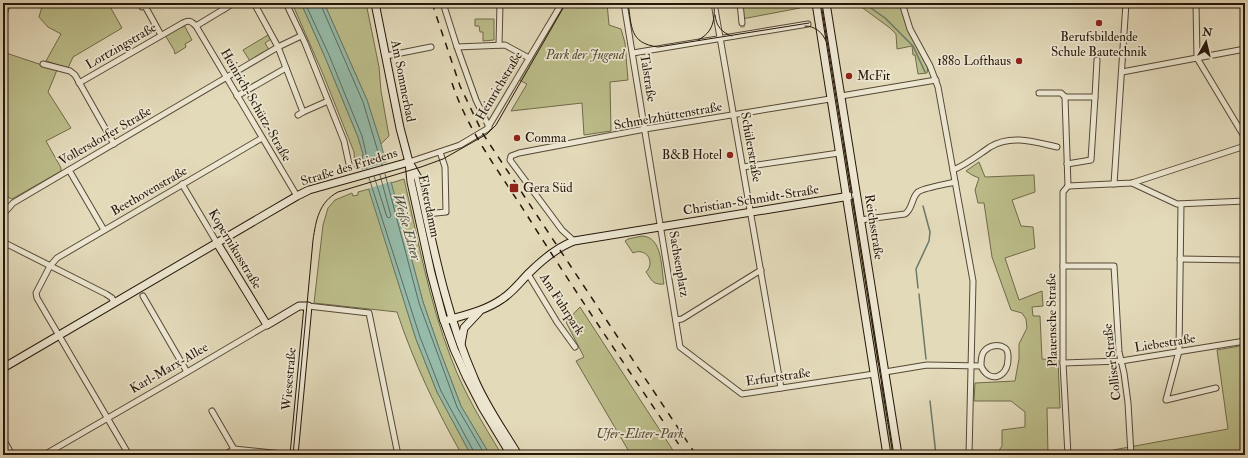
<svg xmlns="http://www.w3.org/2000/svg" width="1248" height="458" font-family="'IM FELL Double Pica',serif">
  <style>
    .green { fill: #bbbd8a; stroke: #706a4a }
    .water { fill: #96bbaa; stroke: #69796a }
    .pier { fill: #e3daba }
    .lines { fill: none; stroke-linecap: round; stroke-linejoin: round }
    .shore { stroke: #5e695a; stroke-width: 1 }
    .stream { stroke: #69796a; stroke-width: 1.5 }
    .street-tunnel { stroke: #bdb397; stroke-width: 5; stroke-dasharray: 5 2.5; stroke-linecap: butt }
    .street-casing { stroke: #554836; stroke-width: 7 }
    .secondary-casing { stroke: #26170a; stroke-width: 9 }
    .street { stroke: #ede7d2; stroke-width: 5 }
    .secondary { stroke: #ede7d2; stroke-width: 7 }
    .tram { stroke: #26170a; stroke-width: 1 }
    .rail { stroke: #26170a; stroke-width: 1.5; stroke-dasharray: 7 7; stroke-linecap: butt }
    .poi-dot { fill: #8f2418; stroke: #ede7d2; stroke-width: 1.5 }
    .labels { text-anchor: middle; dominant-baseline: central; stroke-width: 3.5; stroke-linejoin: round; paint-order: stroke }
    .poi-label { font-size: 13px; fill: #26170a; stroke: #ede7d2; text-anchor: start }
    .street-label { font-size: 13px; fill: #26170a; stroke: #ede7d2 }
    .park-label { font-size: 13px; font-style: italic; fill: #534930; stroke: #ede7d2 }
    .water-label { font-size: 14px; font-style: italic; fill: #4d5042; stroke: #ede7d2 }
  </style>
  <rect width="100%" height="100%" fill="#e3daba"/>
  <filter id="stains"><feTurbulence type="fractalNoise" baseFrequency=".005" numOctaves="4"/><feColorMatrix values="0 0 0 0 .2 0 0 0 0 .09 0 0 0 0 .02 0 0 0 .5 -.17"/></filter>
  <radialGradient id="worn" r=".72"><stop offset=".6" stop-color="#630" stop-opacity="0"/><stop offset="1" stop-color="#630" stop-opacity=".3"/></radialGradient>
  <g class="green">
    <path d="M3,3H11L3,27Z"/>
    <path d="M43,3H108L122,28L73,57L68,68L46,61L61,34L48,27L39,17Z"/>
    <path d="M292,3H301L325,57L358,137L363,154L361,165L355,168L354,152L323,74Z"/>
    <path d="M324,3H366L379,67L381,91L389,136L381,144L367,100Z"/>
    <path d="M564,3H607L609,25L621,29L625,43L628,80L610,82L611,131L584,135L582,103L511,111L527,84L519,80Z"/>
    <path d="M741,3H799L800,8L742,19Z"/>
    <path d="M856,3H901L928,67L927,73L918,74L915,55H913L912,46L897,49L896,34L890,28Z"/>
    <path d="M475,19H494V40L483,41V32H480L479,26H475Z"/>
    <path d="M182,25V27H183L184,25L192,40L185,44L186,47L175,54L174,50L165,35Z"/>
    <path d="M268,35L271,39L265,43L269,50L250,61L243,50Z"/>
    <path d="M3,52L57,70L48,92L71,128L46,141L61,168V171L12,199L3,195Z"/>
    <path d="M848,146L853,184L846,185L840,148Z"/>
    <path d="M979,162L985,177L1034,175L1035,192L1012,200L1021,226L1033,227L1035,248L1005,258L1019,300L1042,291L1043,306L1032,307L1033,316H1040L1042,359L1058,360L1060,408H1047L1048,455H996L1002,446V430L1025,427V412L1011,401H974L975,383L1015,381L1019,359V344L1027,328L1026,319L1022,313L1011,310L992,257L984,203H978L975,190L979,178L972,175L966,171Z"/>
    <path d="M404,179C418,239 429,301 451,358C464,393 483,424 502,455H490L461,406L440,351L423,302L391,183Z"/>
    <path d="M369,189L416,339L437,392L471,455H462C436,409 414,363 397,312L314,303L323,225L328,208L335,200L352,193L353,196L358,195V192Z"/>
    <path d="M854,204L875,321L872,322L878,362H876L851,205Z"/>
    <path d="M642,236C663,237 661,268 664,284C652,285 652,280 646,272C656,262 646,247 633,253L625,241L628,239Z"/>
    <path d="M580,307L676,455H631L576,361L584,357L566,322Z"/>
    <path d="M1245,345V455H1112L1113,450L1228,429L1217,350Z"/>
    <path d="M883,383L891,421H886L881,384Z"/>
    <path d="M891,423L897,455H889L884,424Z"/>
  </g>
  <path class="water" d="M301,3H324L367,100L381,144L423,302L440,351L461,406L490,455H471L437,392L416,339L361,165L363,154L358,137L325,57Z"/>
  <path class="pier" d="M388,162L393,181L367,189L361,170Z"/>
  <g class="lines">
    <g class="shore">
      <path d="M305,3L329,55L362,136L366,153L365,164L367,169"/>
      <path d="M320,3L363,102L382,165"/>
      <path d="M385,174L419,303L437,352L457,407L485,455"/>
      <path d="M374,176L387,217L389,218L391,216L380,175"/>
      <path d="M369,178L420,337L441,391L474,452V455"/>
    </g>
    <g class="stream">
      <path d="M859,3L868,6L885,18L913,46L925,72"/>
      <path d="M918,288L916,269L929,241L930,232L923,206"/>
      <path d="M919,294L926,359"/>
      <path d="M930,401L936,455"/>
    </g>
    <path class="street-tunnel" d="M742,23L743,29"/>
    <g class="street-casing">
      <g id="street">
        <path d="M141,3L142,7L145,6L161,35"/>
        <path d="M221,3L224,9"/>
        <path d="M254,3L278,47L303,112L298,115"/>
        <path d="M286,3L305,43L344,141L349,164"/>
        <path d="M443,3L457,47L476,100L489,127"/>
        <path d="M624,3L680,347L742,394L874,374"/>
        <path d="M714,3L781,388"/>
        <path d="M740,3L742,23"/>
        <path d="M902,3L910,29L930,66L938,87L973,281L969,455"/>
        <path d="M1196,3L1197,58L1245,138"/>
        <path d="M145,6L151,3"/>
        <path d="M196,26L297,196"/>
        <path d="M499,45L500,3"/>
        <path d="M457,47L505,45L529,58"/>
        <path d="M633,53L808,24"/>
        <path d="M386,56L431,47"/>
        <path d="M43,64L70,71L75,75L114,144"/>
        <path d="M1122,72L1245,49"/>
        <path d="M79,83L183,23C189,20 191,21 196,26L234,3"/>
        <path d="M1039,93H1061L1065,97L1068,186"/>
        <path d="M237,96L286,68"/>
        <path d="M841,96L936,80"/>
        <path d="M1065,97H1095L1091,160L1067,164"/>
        <path d="M1095,97L1097,60"/>
        <path d="M303,112L328,101"/>
        <path d="M409,162L460,145L487,129L562,3"/>
        <path d="M743,167L839,153"/>
        <path d="M69,170L104,230"/>
        <path d="M953,170C966,165 978,155 990,147C1011,134 1035,142 1057,147"/>
        <path d="M1132,183L1177,204L1245,201"/>
        <path d="M182,184L217,243"/>
        <path d="M1114,184L1126,3"/>
        <path d="M1068,186L1132,183L1245,146"/>
        <path d="M1181,204L1179,351L1166,400L1216,388"/>
        <path d="M426,214L446,212L445,167L440,152"/>
        <path d="M860,220L905,214C913,209 911,198 918,192C923,188 947,184 955,182"/>
        <path d="M3,221L5,212L13,203L278,47L301,36"/>
        <path d="M574,241L562,230L510,160L511,156L519,153L645,129L830,99"/>
        <path d="M3,242L106,294L112,298L114,303"/>
        <path d="M1180,259L1245,260"/>
        <path d="M1063,266H1114L1119,352L1124,373L1128,403L1131,455"/>
        <path d="M528,274L557,322L575,347"/>
        <path d="M143,296L187,372"/>
        <path d="M308,306L369,313L398,455"/>
        <path d="M676,320L682,319L761,270"/>
        <path d="M1063,363L1121,361L1245,341"/>
        <path d="M885,372L927,365L981,366C989,384 1008,378 1008,359C1008,355 1009,351 1005,348C998,343 987,346 983,353C981,357 981,362 981,366"/>
        <path d="M212,411L234,449"/>
        <path d="M3,439L12,455"/>
        <path d="M44,455L189,371L267,325"/>
        <path d="M129,455L37,298L36,293L50,266L57,258L262,138"/>
        <path d="M225,455L234,449L293,455"/>
        <path d="M1068,455L1063,363V192L1068,186"/>
      </g>
    </g>
    <g class="secondary-casing">
      <g id="secondary">
        <path d="M375,3L400,128L409,162L411,182L431,273L443,318L454,349L467,378L482,407L511,455"/>
        <path d="M816,3L887,455"/>
        <path d="M826,3L898,455"/>
        <path d="M409,162L418,178C433,246 446,314 474,378C485,405 503,430 518,455"/>
        <path d="M217,243L267,325L299,306H308L294,455"/>
        <path d="M444,321C464,315 485,311 502,299C513,292 520,282 529,273C541,261 558,247 574,241L850,196"/>
        <path d="M461,344L464,328L479,312"/>
        <path d="M3,368L297,196L309,190L409,162"/>
      </g>
    </g>
    <use href="#street" class="street"/>
    <use href="#secondary" class="secondary"/>
    <g class="tram">
      <path d="M628,3C632,27 629,43 658,47L809,23"/>
      <path d="M821,3L893,455"/>
      <path d="M715,15C716,26 722,33 732,36"/>
      <path d="M805,26C815,26 822,32 826,41"/>
      <path d="M698,40C714,32 715,19 714,3"/>
      <path d="M293,455L313,240C316,220 319,202 338,192L421,167L443,159L487,134L496,125L566,3"/>
    </g>
    <g class="rail">
      <path d="M432,3L460,86L483,134L696,455"/>
      <path d="M452,83C469,134 502,175 530,220C580,299 633,377 686,455"/>
    </g>
  </g>
  <g class="poi-dot">
    <circle cx="1099" cy="23" r="4"/>
    <circle cx="1019" cy="61" r="4"/>
    <circle cx="849" cy="76" r="4"/>
    <circle cx="517" cy="138" r="4"/>
    <circle cx="730" cy="155" r="4"/>
    <rect x="509" y="183" width="10" height="10" rx="2"/>
  </g>
  <g class="labels">
    <g class="poi-label">
      <text x="1099" y="37" text-anchor="middle">Berufsbildende<tspan x="1099" dy="15">Schule Bautechnik</tspan></text>
      <text x="1011" y="61" text-anchor="end">1880 Lofthaus</text>
      <text x="857" y="76">McFit</text>
      <text x="525" y="138">Comma</text>
      <text x="722" y="155" text-anchor="end">B&amp;B Hotel</text>
      <text x="523" y="188">Gera Süd</text>
    </g>
    <g class="street-label">
      <text transform="translate(121 46) rotate(-30)">Lortzingstraße</text>
      <text transform="translate(648 78) rotate(81)">Talstraße</text>
      <text transform="translate(403 81) rotate(79)">Am Sommerbad</text>
      <text transform="translate(499 86) rotate(-59)">Heinrichstraße</text>
      <text transform="translate(256 105) rotate(60)">Heinrich-Schütz-Straße</text>
      <text transform="translate(668 116) rotate(-10)">Schmelzhüttenstraße</text>
      <text transform="translate(105 136) rotate(-30)">Vollersdorfer Straße</text>
      <text transform="translate(751 147) rotate(80)">Schülerstraße</text>
      <text transform="translate(349 167) rotate(-17)">Straße des Friedens</text>
      <text transform="translate(149 191) rotate(-30)">Beethovenstraße</text>
      <text transform="translate(751 200) rotate(-9)">Christian-Schmidt-Straße</text>
      <text transform="translate(429 206) rotate(78)">Elsterdamm</text>
      <text transform="translate(874 227) rotate(81)">Reichsstraße</text>
      <text transform="translate(235 249) rotate(59)">Kopernikusstraße</text>
      <text transform="translate(679 264) rotate(80)">Sachsenplatz</text>
      <text transform="translate(562 304) rotate(57)">Am Fuhrpark</text>
      <text transform="translate(1052 320) rotate(-91)">Plauensche Straße</text>
      <text transform="translate(1165 343) rotate(-9)">Liebestraße</text>
      <text transform="translate(1112 362) rotate(-97)">Colliser Straße</text>
      <text transform="translate(169 368) rotate(-30)">Karl-Marx-Allee</text>
      <text transform="translate(778 377) rotate(-8)">Erfurtstraße</text>
      <text transform="translate(289 379) rotate(-85)">Wiesestraße</text>
    </g>
    <g class="park-label">
      <text x="585" y="55">Park der Jugend</text>
      <text x="640" y="434">Ufer-Elster-Park</text>
    </g>
    <g class="water-label">
      <text transform="translate(407 227) rotate(74)">Weiße Elster</text>
    </g>
  </g>
  <rect width="1248" height="458" fill="none" stroke="#e3daba" stroke-width="16"/>
  <rect x="4" y="4" width="1240" height="450" fill="none" stroke="#26170a" stroke-width="2"/>
  <rect x="8" y="8" width="1232" height="442" fill="none" stroke="#26170a"/>
  <g transform="translate(1206 42) rotate(8)" stroke="#ede7d2" stroke-width="3" paint-order="stroke">
  <path d="M0-3L7 15L0 10L-7 15Z" fill="#26170a"/>
  <text y="-6" font-size="11" font-weight="bold" text-anchor="middle" fill="#26170a">N</text>
  </g>
  <rect width="100%" height="100%" filter="url(#stains)"/>
  <rect width="100%" height="100%" fill="url(#worn)"/>
</svg>
